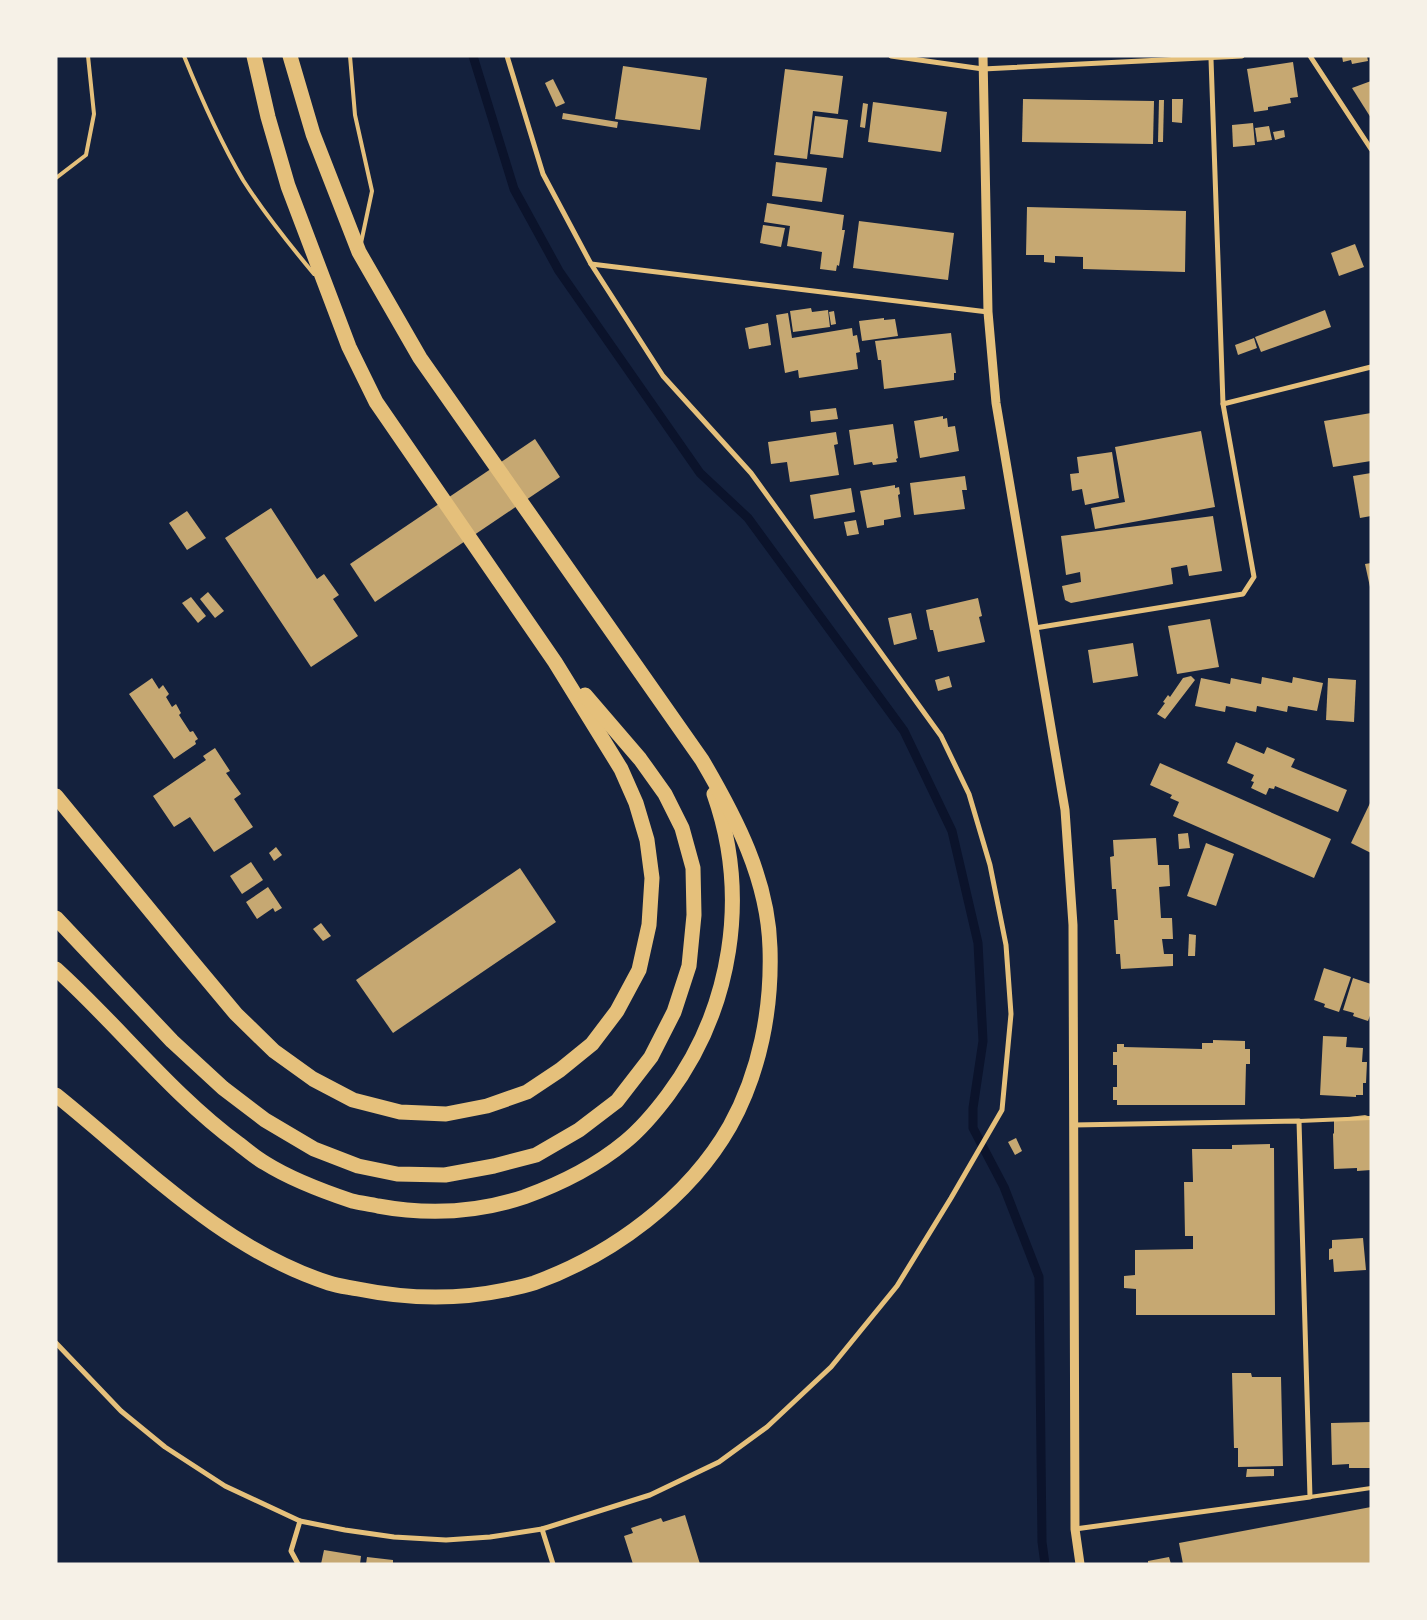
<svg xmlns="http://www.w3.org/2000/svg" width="1427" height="1620" font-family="'Archivo Narrow',sans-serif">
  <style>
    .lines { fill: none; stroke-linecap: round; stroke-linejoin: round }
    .stream { stroke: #0b132b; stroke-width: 9 }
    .building { fill: #c6a872 }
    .service { stroke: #e5c07b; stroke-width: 4 }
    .minor { stroke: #e5c07b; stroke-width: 5 }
    .tertiary { stroke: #e5c07b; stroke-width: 9 }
    .motorway { stroke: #e5c07b; stroke-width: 15 }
  </style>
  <rect width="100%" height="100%" fill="#14213d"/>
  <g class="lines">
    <path class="stream" d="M473,56L514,189L559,271L700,473L748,518L904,731L952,831L978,943L983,1041L973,1108V1128L1004,1187L1039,1277L1042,1542L1045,1564"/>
  </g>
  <g class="building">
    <path d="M1342,56H1367L1368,61L1352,64L1351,60L1343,62Z"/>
    <path d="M1293,62L1298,97L1290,98L1291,103L1268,107V110L1254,112L1247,69Z"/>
    <path d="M623,66L707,78L700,130L615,119Z"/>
    <path d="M785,69L843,76L838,114L813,111L807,159L774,155Z"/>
    <path d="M553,79L565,103L556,107L545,83Z"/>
    <path d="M1371,81V118L1352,88Z"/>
    <path d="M1023,99L1154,101L1153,144L1022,142Z"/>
    <path d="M1172,99H1183L1182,123L1172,122Z"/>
    <path d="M1159,100H1164L1163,142H1158Z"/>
    <path d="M873,102L947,112L941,152L868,142Z"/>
    <path d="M863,103L868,104L865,128L860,127Z"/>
    <path d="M563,113L618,122L617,128L562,119Z"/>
    <path d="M815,116L848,120L843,158L810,154Z"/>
    <path d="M1253,123L1255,145L1233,147L1232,125Z"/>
    <path d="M1269,126L1272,140L1257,142L1255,128Z"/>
    <path d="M1284,130L1285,137L1275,140L1273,132Z"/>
    <path d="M776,162L827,168L822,202L772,196Z"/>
    <path d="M767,203L844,215L842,230H845L839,266L837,265L836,271L820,269L822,252L787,246L790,226L764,222Z"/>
    <path d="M1027,207L1186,211L1185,272L1083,269V257L1055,256V263L1044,262V255H1026Z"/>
    <path d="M859,221L954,233L948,280L853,268Z"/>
    <path d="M763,225L785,228L781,247L760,243Z"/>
    <path d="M1355,244L1364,267L1339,276L1331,253Z"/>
    <path d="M811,308L812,312L828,310L830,327L793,332L790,311Z"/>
    <path d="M1325,310L1331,327L1261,352L1255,337Z"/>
    <path d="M834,311L836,324L831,325L829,312Z"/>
    <path d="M788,313L792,338L852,328L853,336L857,335L860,352L856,353L858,369L799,378L798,370L785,373L776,315Z"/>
    <path d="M884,318V320L895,319L898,336L862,341L859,321Z"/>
    <path d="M768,323L771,345L749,349L745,328Z"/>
    <path d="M951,333L956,373H954V380L884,389L881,360H878L875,341Z"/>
    <path d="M1254,338L1257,348L1238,355L1235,345Z"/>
    <path d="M836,408L838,419L811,422L810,411Z"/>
    <path d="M1371,413V461L1333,467L1324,421Z"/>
    <path d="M943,416V419L947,418L948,427L955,426L959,451L920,458L914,421Z"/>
    <path d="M893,424L898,458L896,459L897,462L873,465L872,462L854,465L849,430Z"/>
    <path d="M1201,431L1215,507L1095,529L1091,508L1125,502L1115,447Z"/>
    <path d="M836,432L838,444L834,445L839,475L790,482L787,462L771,464L768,442Z"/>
    <path d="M535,439L560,477L375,602L350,564Z"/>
    <path d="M1112,452L1119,498L1085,505L1082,489L1072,491L1070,474L1079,473L1077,457Z"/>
    <path d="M1371,473V516L1360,518L1353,476Z"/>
    <path d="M965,476L967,490H962L965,509L914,515L910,483Z"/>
    <path d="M895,485V488L899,487L900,494L898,495L901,517L884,520V525L867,528L860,491Z"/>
    <path d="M851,488L855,512L814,519L810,495Z"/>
    <path d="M271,508L317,579L324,574L339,595L333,599L358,636L311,667L225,538Z"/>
    <path d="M187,511L206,538L187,550L169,523Z"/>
    <path d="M1213,516L1222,571L1189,576L1187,565L1171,568L1173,584L1071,603L1065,600L1062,586L1081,582L1080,572L1066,575L1061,536Z"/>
    <path d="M856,520L859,534L847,536L844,522Z"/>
    <path d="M1371,563V586L1370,587L1365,564Z"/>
    <path d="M208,592L224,611L215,618L200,599Z"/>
    <path d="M191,597L206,616L198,623L182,603Z"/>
    <path d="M978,598L982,616L979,617L985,642L938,652L933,630H930L926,610Z"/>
    <path d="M911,613L917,639L894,645L888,618Z"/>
    <path d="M1210,619L1219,667L1177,674L1168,626Z"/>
    <path d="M1133,643L1138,676L1093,683L1088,650Z"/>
    <path d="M949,676L952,687L938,691L935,680Z"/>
    <path d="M1191,676L1195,680L1165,719L1157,714L1165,703L1163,702L1168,695L1170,697L1183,678Z"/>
    <path d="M1262,677L1292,683L1293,677L1323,683L1317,711L1288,706L1287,712L1257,706L1256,712L1226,706L1225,712L1195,706L1201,678L1230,684L1231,678L1261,684Z"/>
    <path d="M152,678L159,689L163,685L169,694L166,697L172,707L176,704L181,713L179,715L190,732L193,731L198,739L195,741L196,744L174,759L129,694Z"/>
    <path d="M1328,678L1356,680L1354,722L1326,720Z"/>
    <path d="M1236,742L1264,754L1267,747L1295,759L1291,767L1347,790L1338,812L1275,786L1274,789L1269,788L1266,795L1251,788L1254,782L1251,781L1254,775L1227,763Z"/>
    <path d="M215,748L230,771L226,773L241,794L234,799L253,827L214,852L190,817L174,827L153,796L206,760L203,756Z"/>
    <path d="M1160,763L1331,839L1314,878L1173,816L1179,802L1170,798L1172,795L1150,785Z"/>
    <path d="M1371,801V853L1351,843Z"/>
    <path d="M1188,833L1190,848L1179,849L1178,834Z"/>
    <path d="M1156,838L1158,865H1169L1170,886L1159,887L1161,918H1172L1173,939H1162L1164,954H1173V966L1121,969L1120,954H1116L1114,920H1118L1116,889H1112L1110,857L1114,856L1113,840Z"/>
    <path d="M1206,843L1234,854L1216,906L1187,896Z"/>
    <path d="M276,847L282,855L274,861L269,853Z"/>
    <path d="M251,862L263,880L242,894L230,876Z"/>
    <path d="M520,868L556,922L393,1033L356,980Z"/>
    <path d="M268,887L282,908L275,912L273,908L257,919L246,902Z"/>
    <path d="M321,923L331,936L323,941L313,929Z"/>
    <path d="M1189,934L1196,935L1195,956H1188Z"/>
    <path d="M1324,968L1351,977L1339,1012L1324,1007L1325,1004L1314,1000Z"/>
    <path d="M1353,978L1371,984V1013L1368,1021L1353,1016L1354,1013L1343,1010Z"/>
    <path d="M1323,1036L1347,1037L1346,1047L1363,1048L1362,1062H1367L1366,1083H1363V1095H1356V1097L1320,1095Z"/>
    <path d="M1213,1040L1245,1041V1049H1250V1064H1246L1245,1105H1117V1100H1113V1087H1117V1065H1113V1052H1117V1044H1124V1047L1202,1049V1043H1213Z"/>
    <path d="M1365,1115L1371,1117V1170L1357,1171V1168L1334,1169L1333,1134L1334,1133V1119Z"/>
    <path d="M1016,1138L1022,1151L1015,1155L1008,1142Z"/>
    <path d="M1270,1144V1148H1274L1275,1315H1136V1289L1124,1288V1276L1135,1275V1250L1193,1249V1236H1185L1184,1182H1193L1192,1149H1232V1145Z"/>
    <path d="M1363,1238L1366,1270L1334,1272L1333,1259L1329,1260V1249L1332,1248V1240Z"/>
    <path d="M1232,1373H1251L1252,1377H1281L1283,1466L1238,1467V1448H1234Z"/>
    <path d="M1371,1422V1468H1349V1464L1332,1465L1331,1423Z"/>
    <path d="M1247,1469H1274V1476L1246,1477Z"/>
    <path d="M1371,1507V1564H1183L1179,1543Z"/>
    <path d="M685,1515L700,1564H633L624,1536L633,1533L631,1528L661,1518L663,1522Z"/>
    <path d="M324,1550L361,1556L360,1564H321Z"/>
    <path d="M367,1557L393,1560V1564H366Z"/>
    <path d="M1169,1557L1171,1564H1148V1561Z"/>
  </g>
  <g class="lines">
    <g class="service">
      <path d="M184,56C201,98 220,141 243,180C264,213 289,244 314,274"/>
      <path d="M350,56L355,115L372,191L361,243"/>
      <path d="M56,178L86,155L94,114L88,56"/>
      <path d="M1299,1121L1371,1118"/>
      <path d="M1310,1497L1371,1488"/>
    </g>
    <g class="minor">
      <path d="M891,56L983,69L1242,56"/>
      <path d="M1310,56L1371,149"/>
      <path d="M1211,59L1223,404L1371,367"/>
      <path d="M591,264L988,312"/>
      <path d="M1035,628L1243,594L1254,577L1223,404"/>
      <path d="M1073,1125L1299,1121L1310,1497L1075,1529"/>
      <path d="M56,1343L121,1411L165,1447L225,1486L300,1521L345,1530L394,1537L446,1540L490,1537L542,1529L650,1495L719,1462L767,1427L831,1367L897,1286L951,1198L1002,1110L1011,1014L1006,945L990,865L969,794L941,736L751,473L663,376L591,264L543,174L507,56"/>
      <path d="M542,1529L553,1564"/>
      <path d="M298,1564L291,1551L300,1521"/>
    </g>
    <path class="tertiary" d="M983,56L988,312L996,403L1065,810L1073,925L1075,1529L1080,1564"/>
    <g class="motorway">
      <path d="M56,796L190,959L236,1014L274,1051L313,1079L353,1100L400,1112L446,1114L487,1106L527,1092L560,1070L592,1044L617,1011L639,970L649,925L652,878L647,840L636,803L621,769L555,662L376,402L349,347L288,186L268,117L254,56"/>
      <path d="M56,918L172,1041L223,1088L265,1120L314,1149L358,1166L397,1174L445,1175L494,1166L536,1155L579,1130L617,1101L651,1057L674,1012L689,966L694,915L693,868L682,828L665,794L640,759L585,695"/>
      <path d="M56,969C119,1026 171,1094 239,1144C248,1151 256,1158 265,1163C292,1180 322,1191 352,1201C360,1203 369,1204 378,1206C427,1215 476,1213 524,1197C560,1184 596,1166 625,1142C641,1129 656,1111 668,1095C732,1009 750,896 714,794"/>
      <path d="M56,1095C142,1164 221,1248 329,1283C338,1286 348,1287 358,1289C407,1299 457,1300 505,1290C515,1288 525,1286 534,1283C612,1255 689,1198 730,1126C760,1072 772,1009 770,948C768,879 736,818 702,760L420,358L359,252L313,134L290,56"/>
    </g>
  </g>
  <rect width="1427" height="1620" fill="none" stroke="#f6f1e7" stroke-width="115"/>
</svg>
